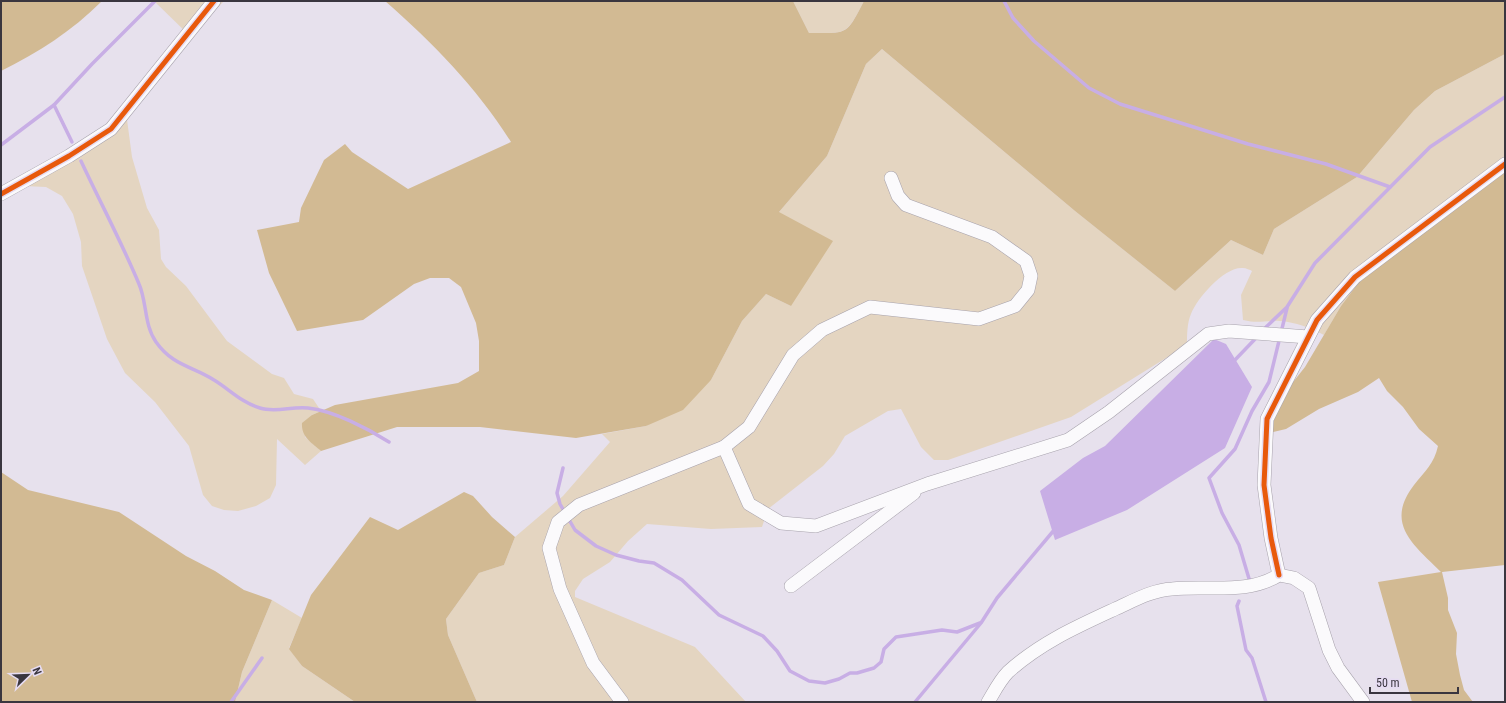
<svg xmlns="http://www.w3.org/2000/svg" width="1506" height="703" font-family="'Roboto Condensed',sans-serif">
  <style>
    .green { fill: #e4d5c1 }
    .forest { fill: #d2ba93 }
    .water { fill: #c8aee5 }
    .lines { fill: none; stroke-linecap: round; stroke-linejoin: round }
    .stream { stroke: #c8aee5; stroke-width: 3.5 }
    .minor-casing { stroke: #a7a2ac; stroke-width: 14 }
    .minor { stroke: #fbfafc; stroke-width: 13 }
    .cycleway-casing { stroke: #e6dcf2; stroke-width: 8 }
    .cycleway { stroke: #e8590c; stroke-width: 5 }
  </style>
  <rect width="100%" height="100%" fill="#e7e1ed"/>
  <g class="green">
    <path d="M154,1H224L190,36Z"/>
    <path d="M793,1H864C846,36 847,33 809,33Z"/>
    <path d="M882,49L1075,211L1175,291L1231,240L1263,255L1274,229L1357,177L1414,110L1435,91L1505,54V168L1359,282L1341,306L1324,335C1311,328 1295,322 1280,321C1265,320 1259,324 1243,320L1241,295L1252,271C1250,270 1246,268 1243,268C1225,266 1197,298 1191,314C1187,323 1187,335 1187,345L1071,417L948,460H934L921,447L901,409L888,411L845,436L834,454L823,466L768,509L762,527L711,529L647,524L628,541L610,562L583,579L575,591V597L695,647L746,702H477L448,635L446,619L479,573L504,565L515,537L563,496L610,442L602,434L646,426L711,380L742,321L766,294L791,306L779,212L827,156L866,64Z"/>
    <path d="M126,112L132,157L147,208L159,230L161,259L166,267L186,286L227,341L272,374L284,378L294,394L313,399L321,411L312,415L305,437L321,451L305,465L277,439L276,485L270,498L256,506L238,511L224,510L212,506L203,495L189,446L155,402L125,373L107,339L82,266L81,242L73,214L62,196L46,187L24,186Z"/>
    <path d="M272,600L302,618L289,648L302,666L355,702H235L242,672Z"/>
  </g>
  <g class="forest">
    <path d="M1,1H102C72,31 39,52 1,71Z"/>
    <path d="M385,1H793L809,33C848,33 846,36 864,1H1505V54L1435,91L1414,110L1357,177L1274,229L1263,255L1231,240L1175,291L1075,211L882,49L866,64L827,156L779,212L833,241L791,306L766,294L742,321L711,380L683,410L646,426L576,438L480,427H397L321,451C312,443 301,437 302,423L312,415L335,405L458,383L479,371V341L476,323L461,287L449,278H430L414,284L363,320L297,331L269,273L257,230L299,222L301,208L324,160L345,144L352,152L408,189L511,142C477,88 433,43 385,1Z"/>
    <path d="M1505,168V565L1442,572L1448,598V610L1457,633L1456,654L1460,675L1464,690L1473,702H1412L1378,582L1441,572C1414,545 1384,524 1414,485C1425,471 1434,464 1438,446L1419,429L1403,407L1387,391L1379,378L1358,392L1319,409L1286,429L1264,434L1278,401L1305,367L1341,306L1359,282Z"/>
    <path d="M1,472L28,490L119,512L186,556L215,571L244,590L272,600L242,672L235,702H1Z"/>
    <path d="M464,492L473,496L492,517L515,537L504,565L479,573L446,619L448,635L477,702H355L302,666L289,649L311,595L370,517L398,530Z"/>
  </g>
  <path class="water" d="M1214,339L1226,344L1252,387L1225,448L1127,510L1055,540L1040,491L1083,458L1105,446Z"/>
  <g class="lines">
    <g class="stream">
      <path d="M1004,1L1013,18L1034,41L1089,88L1120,104L1248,144L1326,164L1390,187"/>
      <path d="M54,105L72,142"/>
      <path d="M1,145L54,105L92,64L155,1"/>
      <path d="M81,161C100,202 122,243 139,284C147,302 144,325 156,342C173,366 192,366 214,380C229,389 242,403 260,408C276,413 292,406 308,408C334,411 367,428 389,442"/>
      <path d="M1263,330L1287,307L1315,263L1430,147L1505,97"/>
      <path d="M1233,362L1258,336"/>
      <path d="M563,468L557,493L560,504L575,530L596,546L616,555L639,561L654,563L682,580L719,615L763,636L777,651L790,671L809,681L825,683L839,679L850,673H857L874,668L881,662L884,649L896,637L942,630L957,632L980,623"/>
      <path d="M1250,582L1239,545L1222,513L1209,478L1235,449L1252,411L1269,382L1287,308"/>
      <path d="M1239,601L1237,606L1246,650L1252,658L1266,702"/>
      <path d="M231,702L262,658"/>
      <path d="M915,702L981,623L997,598L1055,529"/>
    </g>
    <g class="minor-casing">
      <g id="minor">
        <path d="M1,194L69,156L111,129L214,1"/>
        <path d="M724,447L749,504L781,523L816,526L927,484L1068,440L1109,412L1208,334L1229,331L1308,337"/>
        <path d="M1279,575L1271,538L1264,485L1267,419L1317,320L1355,277L1505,164"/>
        <path d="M791,586L914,493"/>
        <path d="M622,702L593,663L560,589L549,548L558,522L579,505L724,447L749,427L793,355L822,330L870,307L979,319L1015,306L1028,290L1031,276L1026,261L992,237L906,205L898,196L891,178"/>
        <path d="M988,702C994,692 1000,680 1008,672C1040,643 1076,627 1115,609C1133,601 1152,590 1172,589C1208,585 1247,595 1279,575L1294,578L1309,588L1329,650L1338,668L1363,702"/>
      </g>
    </g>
    <use href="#minor" class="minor"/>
    <g class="cycleway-casing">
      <g id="cycleway">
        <path d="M1,194L69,156L111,129L214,1"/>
        <path d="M1279,575L1271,538L1264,485L1267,419L1317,320L1355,277L1505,164"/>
      </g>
    </g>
    <use href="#cycleway" class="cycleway"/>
  </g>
  <rect width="1506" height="703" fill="none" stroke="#3a363f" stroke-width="4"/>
  <g transform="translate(28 675) rotate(67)" stroke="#e6dcf2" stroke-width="3" paint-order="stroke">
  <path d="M0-3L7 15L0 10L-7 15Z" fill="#3a363f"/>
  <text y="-6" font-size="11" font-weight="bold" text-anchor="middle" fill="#3a363f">N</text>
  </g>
  <path d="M1370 687v6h88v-6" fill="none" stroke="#3a363f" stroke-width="2"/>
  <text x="1376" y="687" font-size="12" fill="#3a363f" stroke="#e6dcf2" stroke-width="3" paint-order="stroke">50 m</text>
</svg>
